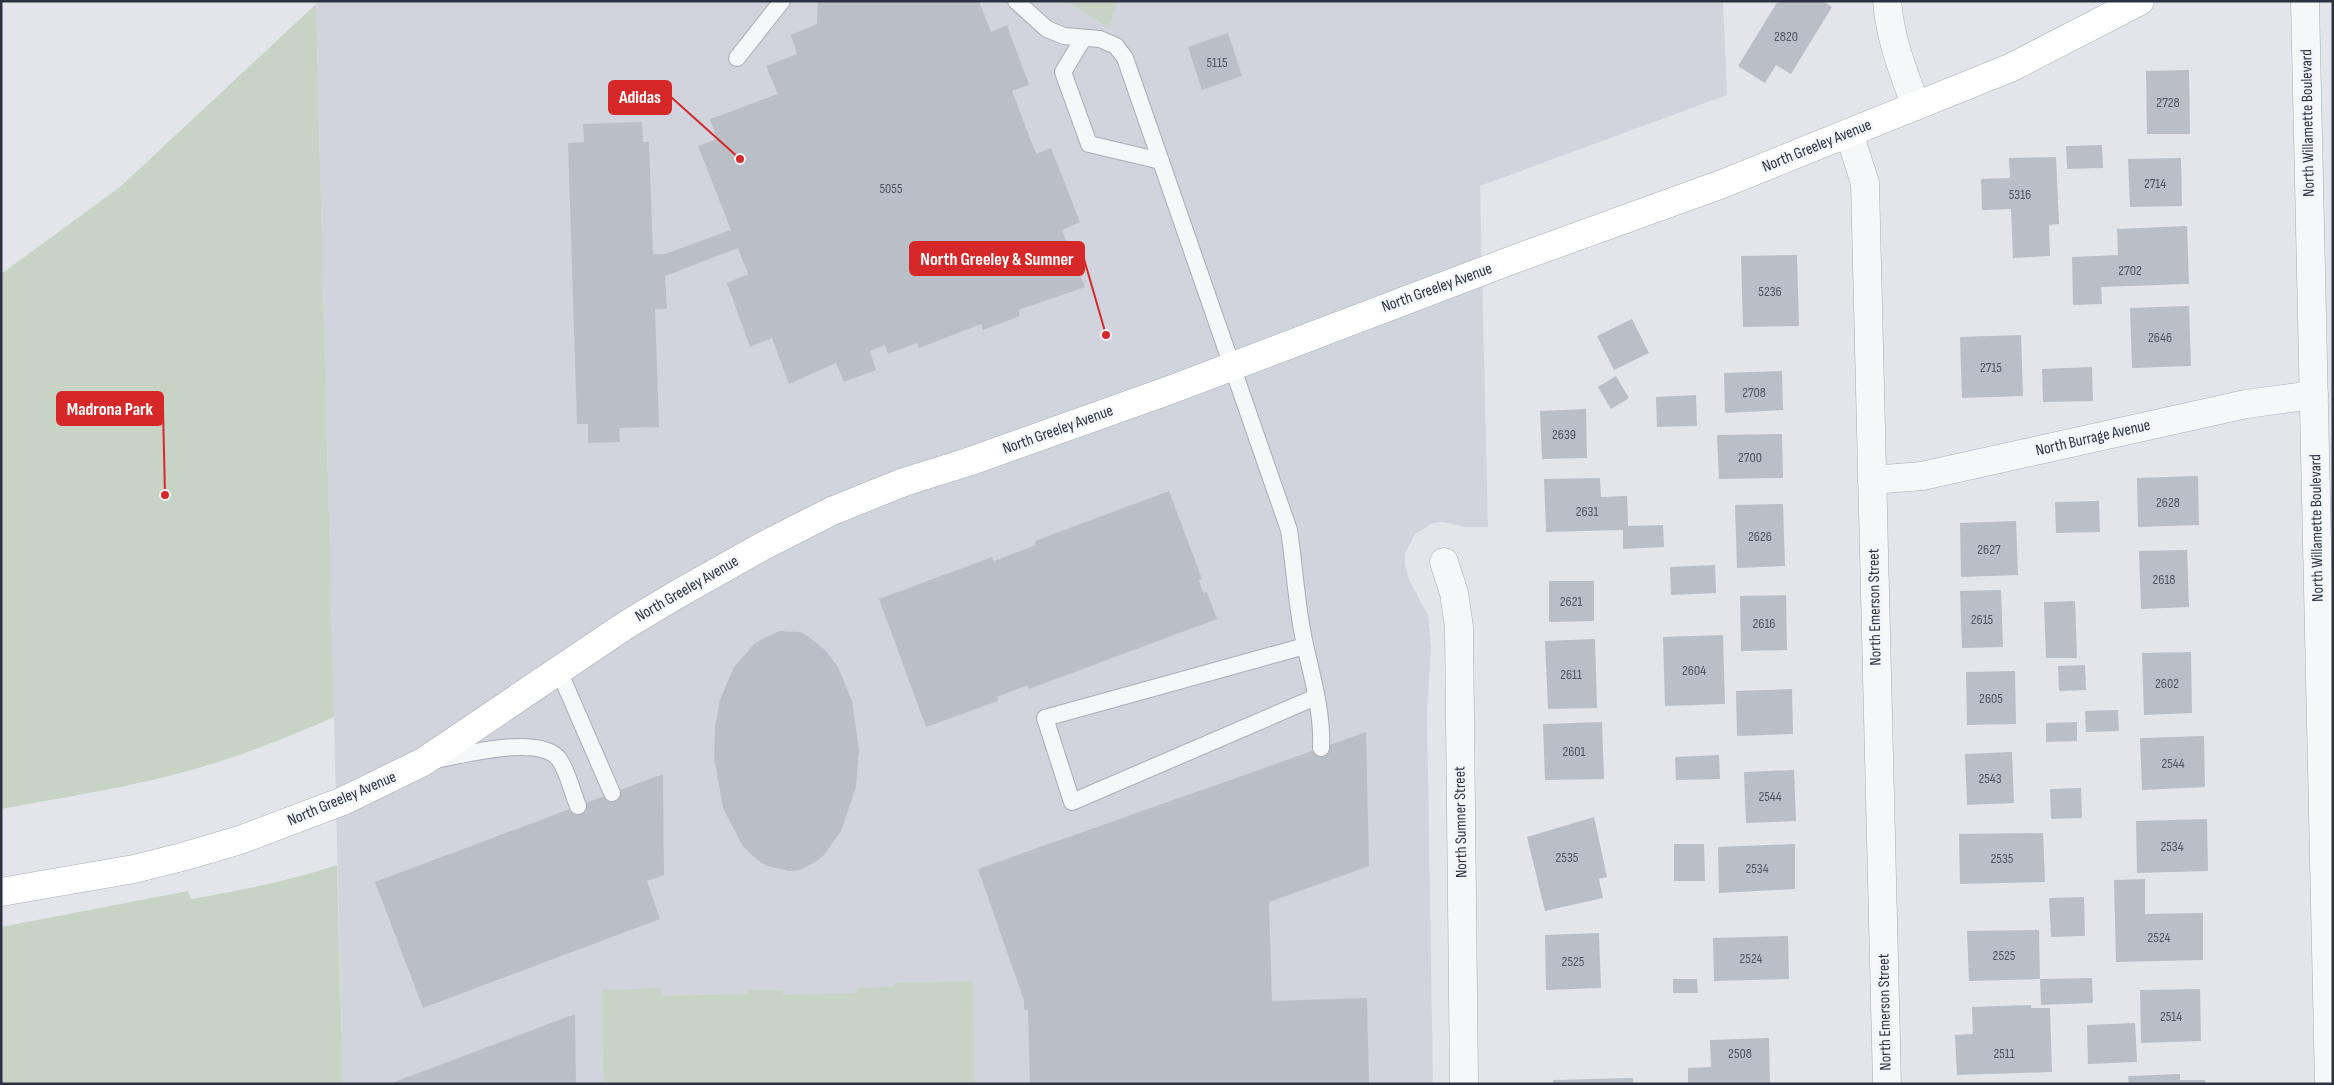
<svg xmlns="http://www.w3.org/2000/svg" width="2334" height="1085" font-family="'Sofia Sans Condensed',sans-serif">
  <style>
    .built { fill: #d1d4dc }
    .green { fill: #c7d4c5 }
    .building { fill: #babec7 }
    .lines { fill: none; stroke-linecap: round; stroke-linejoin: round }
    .lane-casing { stroke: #a8acb5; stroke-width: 18 }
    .street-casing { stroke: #a8acb5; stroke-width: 29 }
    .secondary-casing { stroke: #a8acb5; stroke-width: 29 }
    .lane { stroke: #f6f7f9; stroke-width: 16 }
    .street { stroke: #f6f7f9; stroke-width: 28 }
    .secondary { stroke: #fff; stroke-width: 28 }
    .labels { text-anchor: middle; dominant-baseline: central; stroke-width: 4.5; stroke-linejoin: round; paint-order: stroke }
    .number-label { font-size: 14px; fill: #505563 }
    .street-label { font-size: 16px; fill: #2c3242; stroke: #f3f5f8 }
    .leader { fill: none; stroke: #d62828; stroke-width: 2 }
    .callout-dot { fill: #d62828; stroke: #f3f5f8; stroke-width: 2 }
    .callout { fill: #d62828; stroke: #d62828; stroke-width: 2 }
    .callout-label { font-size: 18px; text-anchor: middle; font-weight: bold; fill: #fff }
  </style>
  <rect width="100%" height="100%" fill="#e3e5eb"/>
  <path class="built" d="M319,1H1723L1727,95L1480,186L1488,527H1465L1443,522L1433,523L1415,534L1405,553V565L1409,580L1428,615L1431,647L1427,713L1433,1084H343L316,4Z"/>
  <g class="green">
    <path d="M1067,1H1118L1109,28Z"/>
    <path d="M316,4L334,717C298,733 261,748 224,760C152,784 76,795 1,809V274L120,187Z"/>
    <path d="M337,865L343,1084H1V927L188,891L191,899C240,891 289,881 337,865Z"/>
    <path d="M973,981L975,1084H604L602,990L661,988L662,996L747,994L748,990H783V995L857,993V988L894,987V983Z"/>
  </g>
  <g class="building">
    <path d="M818,1H979L991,32L1007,25L1029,85L1012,91L1036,154L1051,148L1080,222L1062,230L1085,287L1018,310L1020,316L983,330L981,324L919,348L917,343L888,354L885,345L870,351L876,370L844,382L836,363L789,384L772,338L750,347L727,283L748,274L738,248L665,276L667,309H655L659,427L619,428L620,442L588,443V424H577L568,143L584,142L583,124L642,122L643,142H649L653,254H665L731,230L698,146L717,139L710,119L778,94L766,66L797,54L791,35L817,24Z"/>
    <path d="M1778,1H1823L1832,7L1791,74L1776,65L1765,83L1738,66Z"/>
    <path d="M1228,33L1242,76L1202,90L1188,47Z"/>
    <path d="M2189,70L2190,134H2147L2146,71Z"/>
    <path d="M2102,145L2103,168L2067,169L2066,146Z"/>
    <path d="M2056,157L2059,224L2049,225L2050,256L2013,258L2011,209L1982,210L1981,179L2010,178L2009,158Z"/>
    <path d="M2181,158L2182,206L2130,207L2128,159Z"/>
    <path d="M2187,226L2189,284L2101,287L2102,304L2073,305L2072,257L2118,255L2117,229Z"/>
    <path d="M1797,255L1799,326L1743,327L1741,256Z"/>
    <path d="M2189,306L2191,366L2132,368L2130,308Z"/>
    <path d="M1632,319L1649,353L1614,370L1597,336Z"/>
    <path d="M2021,335L2023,396L1962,398L1960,337Z"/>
    <path d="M2092,367L2093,401L2043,402L2042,369Z"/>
    <path d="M1782,371L1783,410L1725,413L1724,373Z"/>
    <path d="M1616,376L1629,398L1611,409L1598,387Z"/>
    <path d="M1696,395L1697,426L1657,427L1656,397Z"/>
    <path d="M1586,409L1587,458L1542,459L1540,411Z"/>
    <path d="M1782,434L1783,478L1719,479L1717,435Z"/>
    <path d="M2198,476L2199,525L2138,527L2137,478Z"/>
    <path d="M1600,478L1601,497L1627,496L1628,526L1663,525L1664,547L1623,549V530L1546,532L1544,479Z"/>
    <path d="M1169,491L1202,579L1199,580L1203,593L1207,592L1217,619L1029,689L1028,685L997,697L998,701L926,727L879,599L992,557L994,561L1036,545L1035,541Z"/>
    <path d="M2099,501L2100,532L2056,533L2055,502Z"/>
    <path d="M1783,504L1785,566L1737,568L1735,505Z"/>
    <path d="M2016,521L2018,575L1961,577L1960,523Z"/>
    <path d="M2187,550L2189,607L2141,609L2139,551Z"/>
    <path d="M1715,565L1716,593L1671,595L1670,567Z"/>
    <path d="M1549,581H1594V621L1549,622Z"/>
    <path d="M2001,590L2003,647L1962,648L1960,591Z"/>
    <path d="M1786,595L1787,650L1741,651L1740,596Z"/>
    <path d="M2075,601L2077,658H2046L2044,602Z"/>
    <path d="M779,631L800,632L809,637L825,650L838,667L852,701L859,749L856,787L841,831L824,855L815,862L800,870L789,871L767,866L757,860L742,845L723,808L714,757L715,727L720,700L734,667L755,643Z"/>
    <path d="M1723,635L1725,704L1665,706L1663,637Z"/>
    <path d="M1595,639L1597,708L1548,709L1545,641Z"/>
    <path d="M2191,652L2192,713L2144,715L2142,653Z"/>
    <path d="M2085,665L2086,690L2059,691L2058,666Z"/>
    <path d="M2015,671L2016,724L1967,725L1966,672Z"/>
    <path d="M1792,689L1793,734L1737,736L1736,691Z"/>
    <path d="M2118,710L2119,731L2086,732L2085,711Z"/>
    <path d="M1602,722L1604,779L1545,780L1543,724Z"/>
    <path d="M2077,722V741L2046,742V723Z"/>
    <path d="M1366,732L1369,866L1269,902L1272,1001L1367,998L1369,1084H1030L1028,1010H1024V1000L978,869Z"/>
    <path d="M2204,736L2205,787L2142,790L2140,738Z"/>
    <path d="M2012,752L2014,803L1967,805L1965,754Z"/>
    <path d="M1719,755L1720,779L1676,780L1675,757Z"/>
    <path d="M1794,770L1796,821L1746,823L1744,772Z"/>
    <path d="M663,774L664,875L647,881L660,919L423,1008L375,882Z"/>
    <path d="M2081,788L2082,818L2051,819L2050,789Z"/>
    <path d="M1594,817L1607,877L1599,879L1603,898L1545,911L1527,837Z"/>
    <path d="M2207,819L2208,871L2137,873L2136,821Z"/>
    <path d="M2043,833L2045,882L1960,884L1959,834Z"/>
    <path d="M1674,844H1704L1705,881H1674Z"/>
    <path d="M1795,844V889L1719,893L1718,847Z"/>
    <path d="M2145,879V914L2203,913V960L2116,962L2114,880Z"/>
    <path d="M2084,897L2085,936L2051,937L2049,898Z"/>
    <path d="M2039,930L2040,979L1969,981L1967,931Z"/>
    <path d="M1599,933L1601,988L1546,990L1545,935Z"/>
    <path d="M1788,936L1789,979L1714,981L1713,938Z"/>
    <path d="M2092,978L2093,1003L2041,1005L2040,979Z"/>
    <path d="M1673,979H1697L1698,993H1673Z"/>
    <path d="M2200,989L2201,1041L2141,1043L2140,990Z"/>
    <path d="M2031,1005V1008H2050L2052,1072L1957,1075L1955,1035L1973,1034L1972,1007Z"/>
    <path d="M575,1014L576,1084H392V1083Z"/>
    <path d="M2135,1023L2137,1062L2088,1064L2087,1025Z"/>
    <path d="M1769,1038L1770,1084H1688V1068L1711,1067L1710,1040Z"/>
    <path d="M2180,1074V1080H2205L2206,1084H2129L2128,1076Z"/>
    <path d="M1633,1078V1084H1553V1080Z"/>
  </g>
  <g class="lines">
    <g class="lane-casing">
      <g id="lane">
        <path d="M1016,1L1047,29L1064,36L1100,39L1116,46L1125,58L1289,530C1294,563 1296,597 1302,630C1309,668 1323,708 1321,748"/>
        <path d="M1083,39L1063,72L1089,144L1161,161"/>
        <path d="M737,58L782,1"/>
        <path d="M1305,646L1045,718L1072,802L1316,697"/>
        <path d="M559,671L612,793"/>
        <path d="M435,760C463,755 539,734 559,759C568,772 572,792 578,806"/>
      </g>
    </g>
    <g class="street-casing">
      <g id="street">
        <path d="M1887,1C1890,38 1903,72 1916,106"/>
        <path d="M2305,1L2329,1084"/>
        <path d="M1849,133L1865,183L1887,1084"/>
        <path d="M1872,480L1922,476L2246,404L2314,395"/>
        <path d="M1444,562L1454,593L1459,627L1464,1084"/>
      </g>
    </g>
    <g class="secondary-casing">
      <path id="secondary" d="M1,892L134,869L182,857L240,840L343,801L423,762L626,625L676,595L763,546L832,511L904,482L968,462L1170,390L1512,260L1722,184L2010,68L2140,1"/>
    </g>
    <use href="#lane" class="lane"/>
    <use href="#street" class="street"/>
    <use href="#secondary" class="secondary"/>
  </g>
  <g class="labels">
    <g class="number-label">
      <text x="1786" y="36">2820</text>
      <text x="1217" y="62">5115</text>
      <text x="2168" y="102">2728</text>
      <text x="2155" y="183">2714</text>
      <text x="891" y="188">5055</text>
      <text x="2020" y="194">5316</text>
      <text x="2130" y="270">2702</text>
      <text x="1770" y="291">5236</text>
      <text x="2160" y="337">2646</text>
      <text x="1991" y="367">2715</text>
      <text x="1754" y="392">2708</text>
      <text x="1564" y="434">2639</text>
      <text x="1750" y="457">2700</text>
      <text x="2168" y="502">2628</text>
      <text x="1587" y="511">2631</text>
      <text x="1760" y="536">2626</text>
      <text x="1989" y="549">2627</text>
      <text x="2164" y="579">2618</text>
      <text x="1571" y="601">2621</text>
      <text x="1982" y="619">2615</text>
      <text x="1764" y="623">2616</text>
      <text x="1694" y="670">2604</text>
      <text x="1571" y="674">2611</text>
      <text x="2167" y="683">2602</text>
      <text x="1991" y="698">2605</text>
      <text x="1574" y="751">2601</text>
      <text x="2173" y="763">2544</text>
      <text x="1990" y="778">2543</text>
      <text x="1770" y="796">2544</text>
      <text x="2172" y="846">2534</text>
      <text x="1567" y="857">2535</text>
      <text x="2002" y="858">2535</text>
      <text x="1757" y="868">2534</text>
      <text x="2159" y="937">2524</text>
      <text x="2004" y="955">2525</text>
      <text x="1751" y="958">2524</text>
      <text x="1573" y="961">2525</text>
      <text x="2171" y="1016">2514</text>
      <text x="1740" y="1053">2508</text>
      <text x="2004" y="1053">2511</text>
    </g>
    <g class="street-label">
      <text transform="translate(2308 123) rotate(-91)">North Willamette Boulevard</text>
      <text transform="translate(1817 146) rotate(-22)">North Greeley Avenue</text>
      <text transform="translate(1437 288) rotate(-20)">North Greeley Avenue</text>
      <text transform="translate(1058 430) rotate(-20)">North Greeley Avenue</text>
      <text transform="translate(2093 438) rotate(-13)">North Burrage Avenue</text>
      <text transform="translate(2317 528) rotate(-91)">North Willamette Boulevard</text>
      <text transform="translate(687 589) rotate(-30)">North Greeley Avenue</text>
      <text transform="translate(1875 607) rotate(-91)">North Emerson Street</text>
      <text transform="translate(342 799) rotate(-23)">North Greeley Avenue</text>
      <text transform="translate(1461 822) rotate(-91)">North Sumner Street</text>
      <text transform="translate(1885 1012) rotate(-91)">North Emerson Street</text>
    </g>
  </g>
  <path class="leader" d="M740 159L671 97M1106 335L1084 259M165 495L163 409"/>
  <g class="callout-dot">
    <circle cx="740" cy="159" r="5"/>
    <circle cx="1106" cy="335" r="5"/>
    <circle cx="165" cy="495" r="5"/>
  </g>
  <g class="callout">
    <rect x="609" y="81" width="62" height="33" rx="5"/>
    <rect x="910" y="242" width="174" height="33" rx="5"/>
    <rect x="57" y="392" width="106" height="33" rx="5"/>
  </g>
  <g class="callout-label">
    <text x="640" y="103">Adidas</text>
    <text x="997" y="265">North Greeley &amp; Sumner</text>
    <text x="110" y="415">Madrona Park</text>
  </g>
  <rect width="2334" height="1085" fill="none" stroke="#2c3242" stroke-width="5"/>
</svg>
